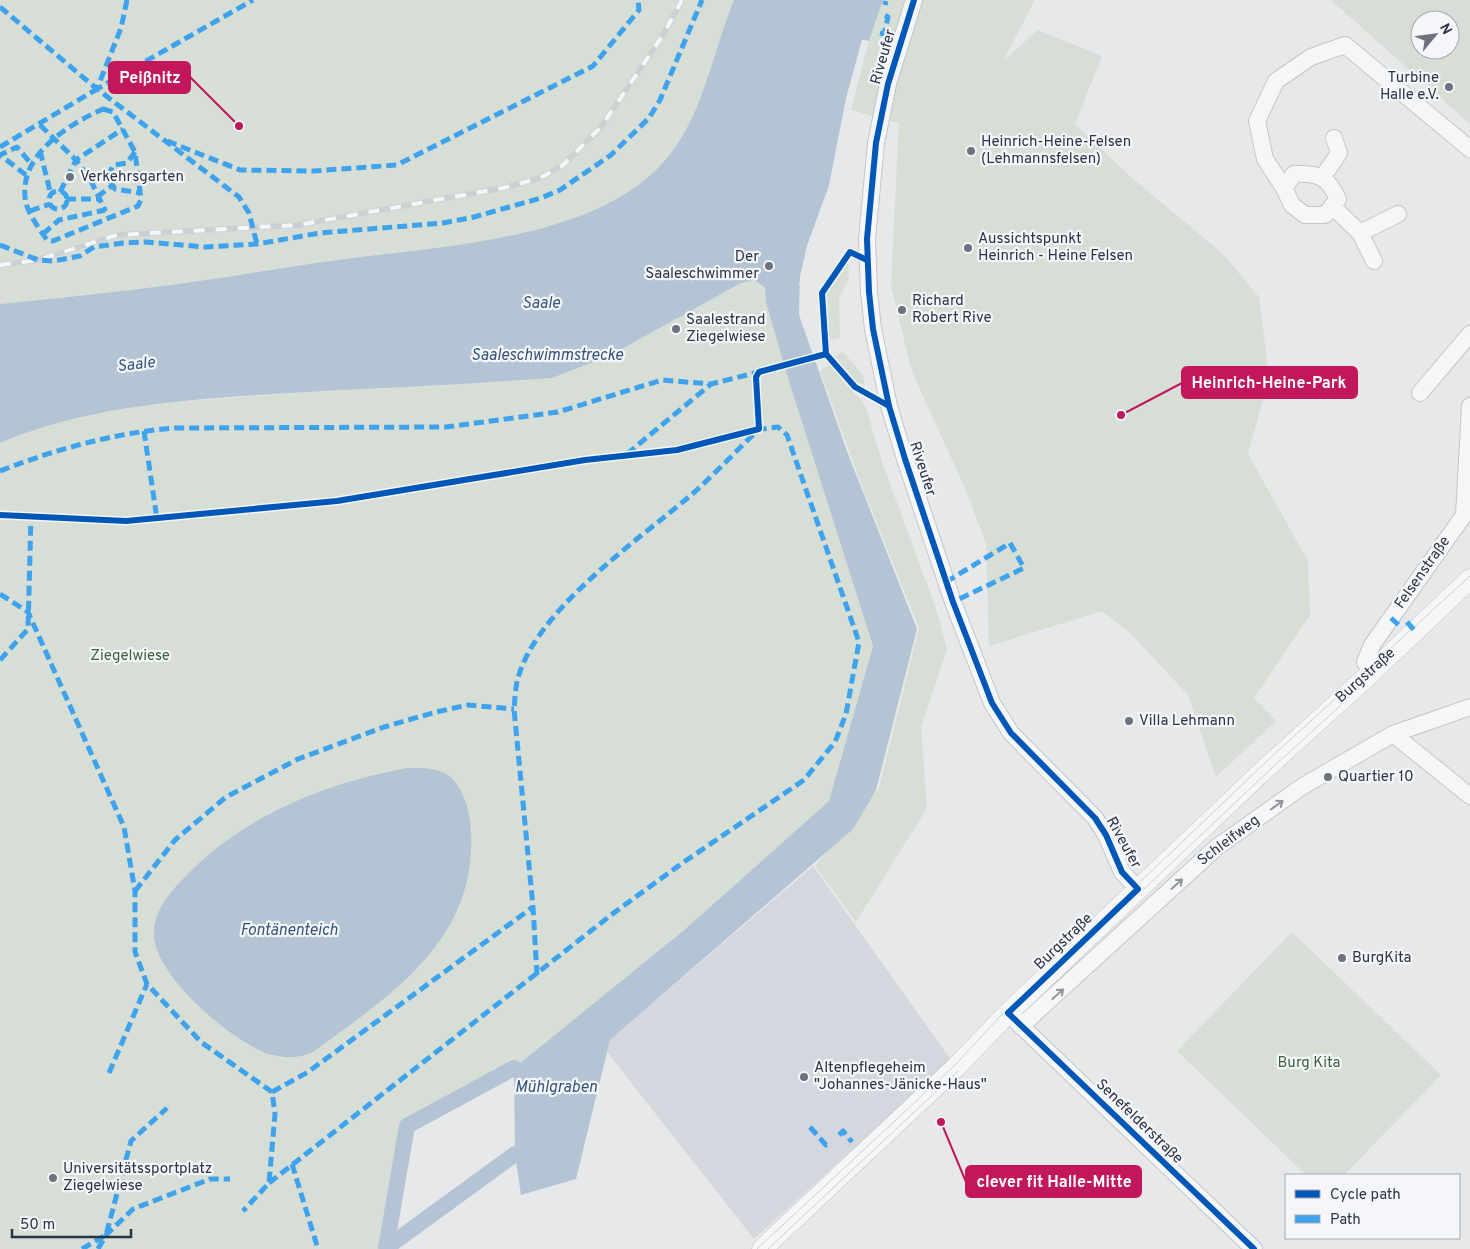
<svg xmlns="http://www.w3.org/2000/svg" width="1470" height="1249" font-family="Overpass,sans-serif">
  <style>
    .built { fill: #d4d7dd }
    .green { fill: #d6ded6; fill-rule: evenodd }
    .water { fill: #b4c4d5 }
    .pier { fill: #e6e8ea }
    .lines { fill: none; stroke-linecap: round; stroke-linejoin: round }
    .canal { stroke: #b4c4d5; stroke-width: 16 }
    .minor-casing { stroke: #c4c6c8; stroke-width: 18 }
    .tertiary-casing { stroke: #c4c6c8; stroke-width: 21 }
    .minor { stroke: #f5f6f7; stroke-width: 16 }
    .tertiary { stroke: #f5f6f7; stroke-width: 20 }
    .tram { stroke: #cecfd2; stroke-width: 1 }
    .rail-casing { stroke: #cecfd2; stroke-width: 5.5 }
    .rail { stroke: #f4f6f9; stroke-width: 4; stroke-dasharray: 11; stroke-linecap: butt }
    .quiet { stroke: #3ea3ec; stroke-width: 5; stroke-dasharray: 10 5; stroke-linecap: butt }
    .cycleway-casing { stroke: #f4f6f9; stroke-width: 9 }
    .cycleway { stroke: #0057b8; stroke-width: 6 }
    .oneway { stroke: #90959e }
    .poi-dot { fill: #6c737f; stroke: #f4f6f9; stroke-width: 2 }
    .labels { text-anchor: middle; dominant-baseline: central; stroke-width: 4.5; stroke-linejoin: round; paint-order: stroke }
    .street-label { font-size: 15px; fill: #2b3445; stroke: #f4f6f9 }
    .poi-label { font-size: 15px; fill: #2b3445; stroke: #f4f6f9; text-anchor: start }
    .park-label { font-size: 15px; fill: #3f6138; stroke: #f4f6f9 }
    .water-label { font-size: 16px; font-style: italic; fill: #34527a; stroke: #f4f6f9 }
    .leader { fill: none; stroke: #c2185b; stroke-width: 2 }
    .callout-dot { fill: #c2185b; stroke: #f4f6f9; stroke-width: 2 }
    .callout { fill: #c2185b; stroke: #c2185b; stroke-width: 2 }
    .callout-label { font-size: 16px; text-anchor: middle; font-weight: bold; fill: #fff }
  </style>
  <rect width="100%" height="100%" fill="#e6e8ea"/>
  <path class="built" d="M813,866L951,1060L754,1239L607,1052L610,1040Z"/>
  <g class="green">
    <path d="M0,0H734C711,55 703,121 660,166C589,240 441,246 345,259C289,266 233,277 177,284C118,292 59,298 0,304Z"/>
    <path d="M883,0H1035L1003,61L1038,30L1102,56L1075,124L1132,178L1222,253L1259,297L1269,377L1248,454L1308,561L1310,615L1254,698L1276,721L1216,777L1188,695L1131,634L1102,611L989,646L986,543L964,486L912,372L891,286L899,123L851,110L869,41Z"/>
    <path d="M1331,0H1470V124ZM1420,20H1450V50H1420Z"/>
    <path d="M848,260L849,279L839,298L840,338L828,341L827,291Z"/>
    <path d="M755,280L765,288L766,302L786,372L873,646L829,801L683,931L514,1068L407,1126L385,1249H0V443L52,423L85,414L155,403L389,387L528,380L611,355L741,283Z"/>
    <path d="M843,352L863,375L865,385L856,382L834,356Z"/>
    <path d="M830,365L865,405L882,462L936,609L947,649L921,728L927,808L856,922L815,866L879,788L919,628L863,489L820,371Z"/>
    <path d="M1292,932L1441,1075L1344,1175H1306L1177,1051Z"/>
  </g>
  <g class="water">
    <path d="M734,0H883L869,41L862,40L846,99L829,186L807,246L800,276L799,315L848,454L917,629L876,790L853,829L610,1040L576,1179L521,1195L515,1154L514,1068L683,931L829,801L873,646L786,372L766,302L765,288L755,280L741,283L611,355L552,378C459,385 367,388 275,394C181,400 88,406 0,443V304C59,298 118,292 177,284C233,277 289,266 345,259C441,246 589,240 660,166C703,121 711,55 734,0Z"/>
    <path d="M407,768C442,767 456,772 467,806C472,825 472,843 470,863C460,952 380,1003 313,1052C298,1059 284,1058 269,1054C232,1042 152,974 154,933C154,911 169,893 184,878C242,816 326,783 407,768Z"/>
  </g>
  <path class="pier" d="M862,40L869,41L868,43L864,42L848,100L831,186L810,247L802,286H799L807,246L829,186L846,99Z"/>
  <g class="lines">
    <g class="canal">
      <path d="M386,1248L407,1126L514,1068"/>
      <path d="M386,1248L515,1154"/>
    </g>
    <g class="minor-casing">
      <g id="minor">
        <path d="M914,0L888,84L876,143L867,239L869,292L873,329L889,406L905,459L953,602L992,703L1011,733L1095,818L1106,835L1122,872L1138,889"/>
        <path d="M1322,178L1339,153L1334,138"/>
        <path d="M1284,188L1294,174C1319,173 1327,176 1338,199L1325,215H1305L1292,205L1284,188L1265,159L1257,121L1276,81L1311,57L1345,45L1470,149"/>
        <path d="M1332,206L1360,233L1374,261"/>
        <path d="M1360,233L1398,214"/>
        <path d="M1420,393L1470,334"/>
        <path d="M1371,673L1365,662L1372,645L1464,515L1470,406"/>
        <path d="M1393,734L1470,796"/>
        <path d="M1015,1020L1254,1249"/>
        <path d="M1021,1026L1217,847L1303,786L1393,734L1470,707"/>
      </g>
    </g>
    <g class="tertiary-casing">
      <path id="tertiary" d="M762,1249L956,1067L1008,1013L1266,768L1371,673L1470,579"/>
    </g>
    <use href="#minor" class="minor"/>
    <use href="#tertiary" class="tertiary"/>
    <g class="tram">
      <path d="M1127,905L1274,766L1385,665"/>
      <path d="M757,1249L955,1065L1005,1011L1268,760L1470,576"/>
      <path d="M768,1249L958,1071"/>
    </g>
    <g class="rail-casing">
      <path id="rail" d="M0,265L38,260L117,235L298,225L503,188L540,178L562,166L601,127L663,35L682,0"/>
    </g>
    <use href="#rail" class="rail"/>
    <g class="quiet">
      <path d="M127,0L121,28L97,89L253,0"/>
      <path d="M885,5L886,1"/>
      <path d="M0,7L97,89L239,197L249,213L257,244"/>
      <path d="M880,33L884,34L888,17L884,15"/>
      <path d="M103,109L113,112L135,152L141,199L138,206L53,241L47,240C40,230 29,215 26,203C16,157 67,125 103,109Z"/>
      <path d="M40,125L76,160L90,179L105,210"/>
      <path d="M167,141L240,170L313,171L397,165L593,66L639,10L638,0"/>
      <path d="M0,147L97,89"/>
      <path d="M40,151L51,195"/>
      <path d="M135,152L127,163L113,165C108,176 108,179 115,189L140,193"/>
      <path d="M26,175L0,155L17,147L32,165"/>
      <circle cx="58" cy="200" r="9"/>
      <path d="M60,192L76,160L123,129"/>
      <path d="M97,197L113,185"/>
      <path d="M66,199H98"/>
      <path d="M30,211L50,204"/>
      <path d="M43,234L59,220L105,210L107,214"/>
      <path d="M0,245L38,260L54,261L80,256L94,247L123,243L146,242L205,247L257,244L320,233L443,223L474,217L541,198L560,190L611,155L649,118L660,100L702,0"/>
      <path d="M144,431L157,519"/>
      <path d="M627,454L711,384"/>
      <path d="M0,471C56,449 114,433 174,428L446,427L558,412L662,380L711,384L759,372"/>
      <path d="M946,582L1010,543L1024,568L953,602"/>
      <path d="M0,594L28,612L124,827L135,891V952L147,984L201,1042L272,1092L275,1114L269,1183L243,1211"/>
      <path d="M1391,618L1402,628"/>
      <path d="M1407,622L1415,631"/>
      <path d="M0,660L28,629L31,517"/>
      <path d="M135,891L175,840L226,797L298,759L384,727L436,712L468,705L514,709"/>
      <path d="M537,975L533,907L514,709C515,700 515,691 517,682C533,612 637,541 690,496C713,476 734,453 756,432"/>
      <path d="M109,1073L147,984"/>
      <path d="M272,1092L308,1072L533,907"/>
      <path d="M810,1127L826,1145L829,1143"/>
      <path d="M839,1135L843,1131L852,1142"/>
      <path d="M292,1164L318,1249"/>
      <path d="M269,1183L615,912L681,864L804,780L835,742L846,714L859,642L787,435L778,427L755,430"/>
      <path d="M82,1249L106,1235L131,1141L167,1108"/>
      <path d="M98,1249L106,1235L133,1209L210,1179H230"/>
    </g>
    <g class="cycleway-casing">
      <g id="cycleway">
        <path d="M914,0L888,84L876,143L867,239L869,292L873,329L889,406L905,459L953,602L992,703L1011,733L1095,818L1106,835L1122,872L1138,889L1008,1013L1254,1249"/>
        <path d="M867,260L850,252L822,293L826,354L855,387L889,406"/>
        <path d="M0,515L126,521L337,501L585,460L677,450L759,429L756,377L759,372L826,354"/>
      </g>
    </g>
    <use href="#cycleway" class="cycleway"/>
  </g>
  <defs><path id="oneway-shaft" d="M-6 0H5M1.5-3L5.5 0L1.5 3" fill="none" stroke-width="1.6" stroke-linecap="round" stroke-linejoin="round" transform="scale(1.25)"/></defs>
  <g class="oneway">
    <use href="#oneway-shaft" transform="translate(1277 805) rotate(-36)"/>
    <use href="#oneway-shaft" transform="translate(1177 884) rotate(-42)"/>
    <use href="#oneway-shaft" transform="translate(1058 994) rotate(-42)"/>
  </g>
  <g class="poi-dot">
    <circle cx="1449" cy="87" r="5"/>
    <circle cx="971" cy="151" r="5"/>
    <circle cx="70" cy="177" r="5"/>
    <circle cx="968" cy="248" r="5"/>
    <circle cx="769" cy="266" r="5"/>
    <circle cx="902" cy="310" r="5"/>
    <circle cx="676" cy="329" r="5"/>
    <circle cx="1129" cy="721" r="5"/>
    <circle cx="1328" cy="777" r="5"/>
    <circle cx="1342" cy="958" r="5"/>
    <circle cx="804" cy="1077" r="5"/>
    <circle cx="53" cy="1178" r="5"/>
  </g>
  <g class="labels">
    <g class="street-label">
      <text transform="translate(884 57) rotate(-74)">Riveufer</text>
      <text transform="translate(922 469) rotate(72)">Riveufer</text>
      <text transform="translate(1423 573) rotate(-55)">Felsenstraße</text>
      <text transform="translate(1366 676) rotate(-42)">Burgstraße</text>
      <text transform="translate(1229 841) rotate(-37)">Schleifweg</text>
      <text transform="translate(1123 843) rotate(61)">Riveufer</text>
      <text transform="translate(1064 942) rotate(-44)">Burgstraße</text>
      <text transform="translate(1139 1122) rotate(44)">Senefelderstraße</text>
    </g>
    <g class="poi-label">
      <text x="1439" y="78" text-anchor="end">Turbine<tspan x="1439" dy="17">Halle e.V.</tspan></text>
      <text x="981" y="142">Heinrich-Heine-Felsen<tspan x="981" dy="17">(Lehmannsfelsen)</tspan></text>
      <text x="80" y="177">Verkehrsgarten</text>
      <text x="978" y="239">Aussichtspunkt<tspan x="978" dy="17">Heinrich - Heine Felsen</tspan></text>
      <text x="759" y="257" text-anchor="end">Der<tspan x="759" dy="17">Saaleschwimmer</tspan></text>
      <text x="912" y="301">Richard<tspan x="912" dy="17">Robert Rive</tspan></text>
      <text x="686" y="320">Saalestrand<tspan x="686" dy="17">Ziegelwiese</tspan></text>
      <text x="1139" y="721">Villa Lehmann</text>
      <text x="1338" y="777">Quartier 10</text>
      <text x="1352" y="958">BurgKita</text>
      <text x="814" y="1068">Altenpflegeheim<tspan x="814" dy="17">"Johannes-Jänicke-Haus"</tspan></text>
      <text x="63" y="1169">Universitätssportplatz<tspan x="63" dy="17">Ziegelwiese</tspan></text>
    </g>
    <g class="park-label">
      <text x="130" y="656">Ziegelwiese</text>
      <text x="1309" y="1063">Burg Kita</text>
    </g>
    <g class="water-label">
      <text x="541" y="304">Saale</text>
      <text x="547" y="356">Saaleschwimmstrecke</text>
      <text transform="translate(136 365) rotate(-7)">Saale</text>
      <text x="289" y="931">Fontänenteich</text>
      <text x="556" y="1088">Mühlgraben</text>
    </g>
  </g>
  <path class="leader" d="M239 126L190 77M1121 415L1182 383M941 1122L966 1182"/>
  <g class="callout-dot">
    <circle cx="239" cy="126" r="5"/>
    <circle cx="1121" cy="415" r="5"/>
    <circle cx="941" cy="1122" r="5"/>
  </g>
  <g class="callout">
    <rect x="109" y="62" width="81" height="31" rx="5"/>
    <rect x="1182" y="367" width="175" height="31" rx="5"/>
    <rect x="966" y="1166" width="175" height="31" rx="5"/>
  </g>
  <g class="callout-label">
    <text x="150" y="83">Peißnitz</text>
    <text x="1269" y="388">Heinrich-Heine-Park</text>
    <text x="1054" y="1187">clever fit Halle-Mitte</text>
  </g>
  <rect x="1285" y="1174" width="175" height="65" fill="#f4f6f9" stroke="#a4a8b1"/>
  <rect x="1295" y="1190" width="25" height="8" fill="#0057b8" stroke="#a4a8b1"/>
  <text x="1330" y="1199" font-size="15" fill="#2b3445">Cycle path</text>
  <rect x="1295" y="1215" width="25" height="8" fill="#3ea3ec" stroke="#a4a8b1"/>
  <text x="1330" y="1224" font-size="15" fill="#2b3445">Path</text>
  <g transform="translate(1435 35) rotate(61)"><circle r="24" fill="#f4f6f9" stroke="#a4a8b1"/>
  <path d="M0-4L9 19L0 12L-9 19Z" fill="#6c737f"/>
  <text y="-8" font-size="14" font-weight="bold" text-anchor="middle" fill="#2b3445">N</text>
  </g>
  <path d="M12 1229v8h119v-8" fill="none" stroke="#2b3445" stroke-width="2.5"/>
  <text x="20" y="1229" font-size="15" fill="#2b3445" stroke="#f4f6f9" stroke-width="4" paint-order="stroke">50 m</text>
</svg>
